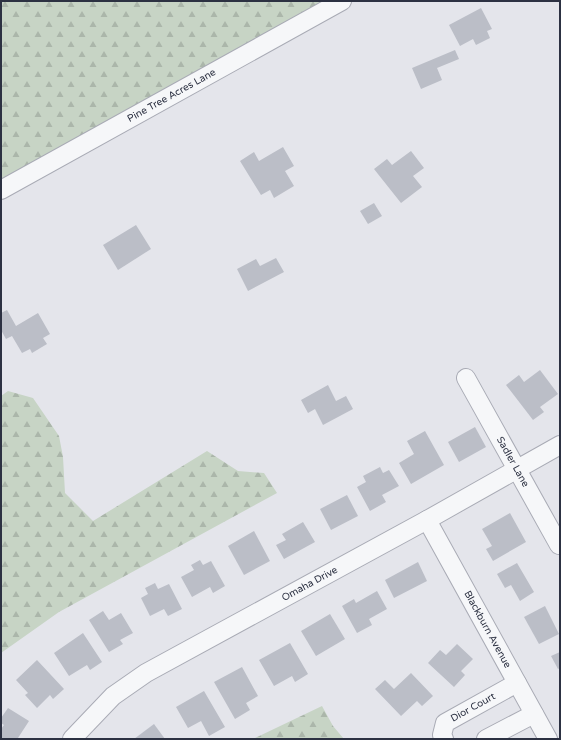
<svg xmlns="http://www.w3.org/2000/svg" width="561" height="740" font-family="'Varela Round',sans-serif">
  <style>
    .forest { fill: url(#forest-firs) }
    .building { fill: #bbbec7 }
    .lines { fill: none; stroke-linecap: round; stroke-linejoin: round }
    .minor-casing { stroke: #a9abb5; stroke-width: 20 }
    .minor { stroke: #f6f7f9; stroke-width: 18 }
    .labels { text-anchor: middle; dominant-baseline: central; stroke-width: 3.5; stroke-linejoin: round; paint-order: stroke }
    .street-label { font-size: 10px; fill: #2c3142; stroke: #f3f5f8 }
  </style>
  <defs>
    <pattern id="forest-firs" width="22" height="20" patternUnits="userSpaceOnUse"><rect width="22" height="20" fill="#c7d4c5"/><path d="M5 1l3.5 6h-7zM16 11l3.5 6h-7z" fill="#abb6aa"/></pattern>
  </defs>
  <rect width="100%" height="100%" fill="#e4e5eb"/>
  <g class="forest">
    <path d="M1,1H326L1,181Z"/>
    <path d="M8,391L33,398L59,436L63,457L65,493L93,521L207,451L238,471L264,473L277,493L59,612L1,653V396Z"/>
    <path d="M322,706L333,726L344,739H253Z"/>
  </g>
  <g class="building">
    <path d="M481,8L492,29L487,31L490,38L476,45L473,39L460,46L449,25Z"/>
    <path d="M455,50L459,59L437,68L442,80L421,89L412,68Z"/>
    <path d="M283,147L294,166L285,171L294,186L274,198L270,190L261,195L240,161L254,152L259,161Z"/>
    <path d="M411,151L424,168L413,176L422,187L401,203L374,169L387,159L392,165Z"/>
    <path d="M374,203L382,216L368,224L360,211Z"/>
    <path d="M136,225L151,249L118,270L103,245Z"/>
    <path d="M276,258L284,272L248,291L237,269L256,259L260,266Z"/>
    <path d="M7,310L16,326L38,313L50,334L43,338L47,344L32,353L30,349L22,353L12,336L6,339L1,330V313Z"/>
    <path d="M540,370L558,394L540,407L544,412L533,420L506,385L519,375L524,382Z"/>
    <path d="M328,385L336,401L346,396L353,409L323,425L315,409L308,413L301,400Z"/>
    <path d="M475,427L486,447L459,462L448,442Z"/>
    <path d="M425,431L444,465L411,484L399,463L414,454L407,441Z"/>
    <path d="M380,467L383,473L389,470L399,486L382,495L386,502L370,511L357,487L366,482L363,476Z"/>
    <path d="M347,495L358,516L331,530L320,509Z"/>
    <path d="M510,513L526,542L493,561L486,549L492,546L482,529Z"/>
    <path d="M303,522L315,542L284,559L276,545L286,540L282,534Z"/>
    <path d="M254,531L270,561L244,575L228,546Z"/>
    <path d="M200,560L203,565L211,561L225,586L213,593L210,587L192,597L181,577L194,570L191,565Z"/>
    <path d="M418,562L427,581L394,598L385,580Z"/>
    <path d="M517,563L534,592L520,601L511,585L505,588L497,574Z"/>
    <path d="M155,583L158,589L169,584L182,609L168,616L164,609L150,616L141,598L148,594L145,588Z"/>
    <path d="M377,591L387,609L369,619L372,625L357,633L342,606L354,599L356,603Z"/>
    <path d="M545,606L559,634L539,644L524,617Z"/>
    <path d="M103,611L109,620L121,613L133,633L120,640L123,644L109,652L89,620Z"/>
    <path d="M330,614L345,639L316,656L301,631Z"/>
    <path d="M83,633L102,662L90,670L87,665L69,676L54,653Z"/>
    <path d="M290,643L308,674L295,682L292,676L274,686L259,660Z"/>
    <path d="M457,644L473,659L461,671L465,675L454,687L428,663L440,650L446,655Z"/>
    <path d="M560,652V668L558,669L551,656Z"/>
    <path d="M37,660L64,689L53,699L50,695L37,708L25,695L28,693L16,680Z"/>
    <path d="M242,667L258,696L246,703L250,710L235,719L214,682Z"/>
    <path d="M411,673L433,696L422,706L417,701L401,716L375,689L385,680L394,689Z"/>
    <path d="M204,691L225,727L209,736L201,721L188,728L176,707Z"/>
    <path d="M8,708L29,721L18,738L20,739H1V729L4,725L1,723V718Z"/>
    <path d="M154,724L165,739H134Z"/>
  </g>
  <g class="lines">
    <g class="minor-casing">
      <g id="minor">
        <path id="s1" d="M1,190L342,1"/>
        <path id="s2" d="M466,378L559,545"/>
        <path id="s3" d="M427,520L548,739"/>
        <path id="s4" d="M72,739L113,696L146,673L427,520L560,445"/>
        <path id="s5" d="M444,739L442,735L445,723L517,683"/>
        <path d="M486,739L534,714"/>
      </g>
    </g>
    <use href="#minor" class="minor"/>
  </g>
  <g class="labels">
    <g class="street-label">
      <text stroke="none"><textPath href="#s1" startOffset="195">Pine Tree Acres Lane</textPath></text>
      <text stroke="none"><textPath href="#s2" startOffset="96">Sadler Lane</textPath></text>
      <text stroke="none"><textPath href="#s4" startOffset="286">Omaha Drive</textPath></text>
      <text stroke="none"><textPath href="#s3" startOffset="125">Blackburn Avenue</textPath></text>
      <text stroke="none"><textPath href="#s5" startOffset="49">Dior Court</textPath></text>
    </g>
  </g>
  <rect width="561" height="740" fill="none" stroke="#2c3142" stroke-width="4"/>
</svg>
